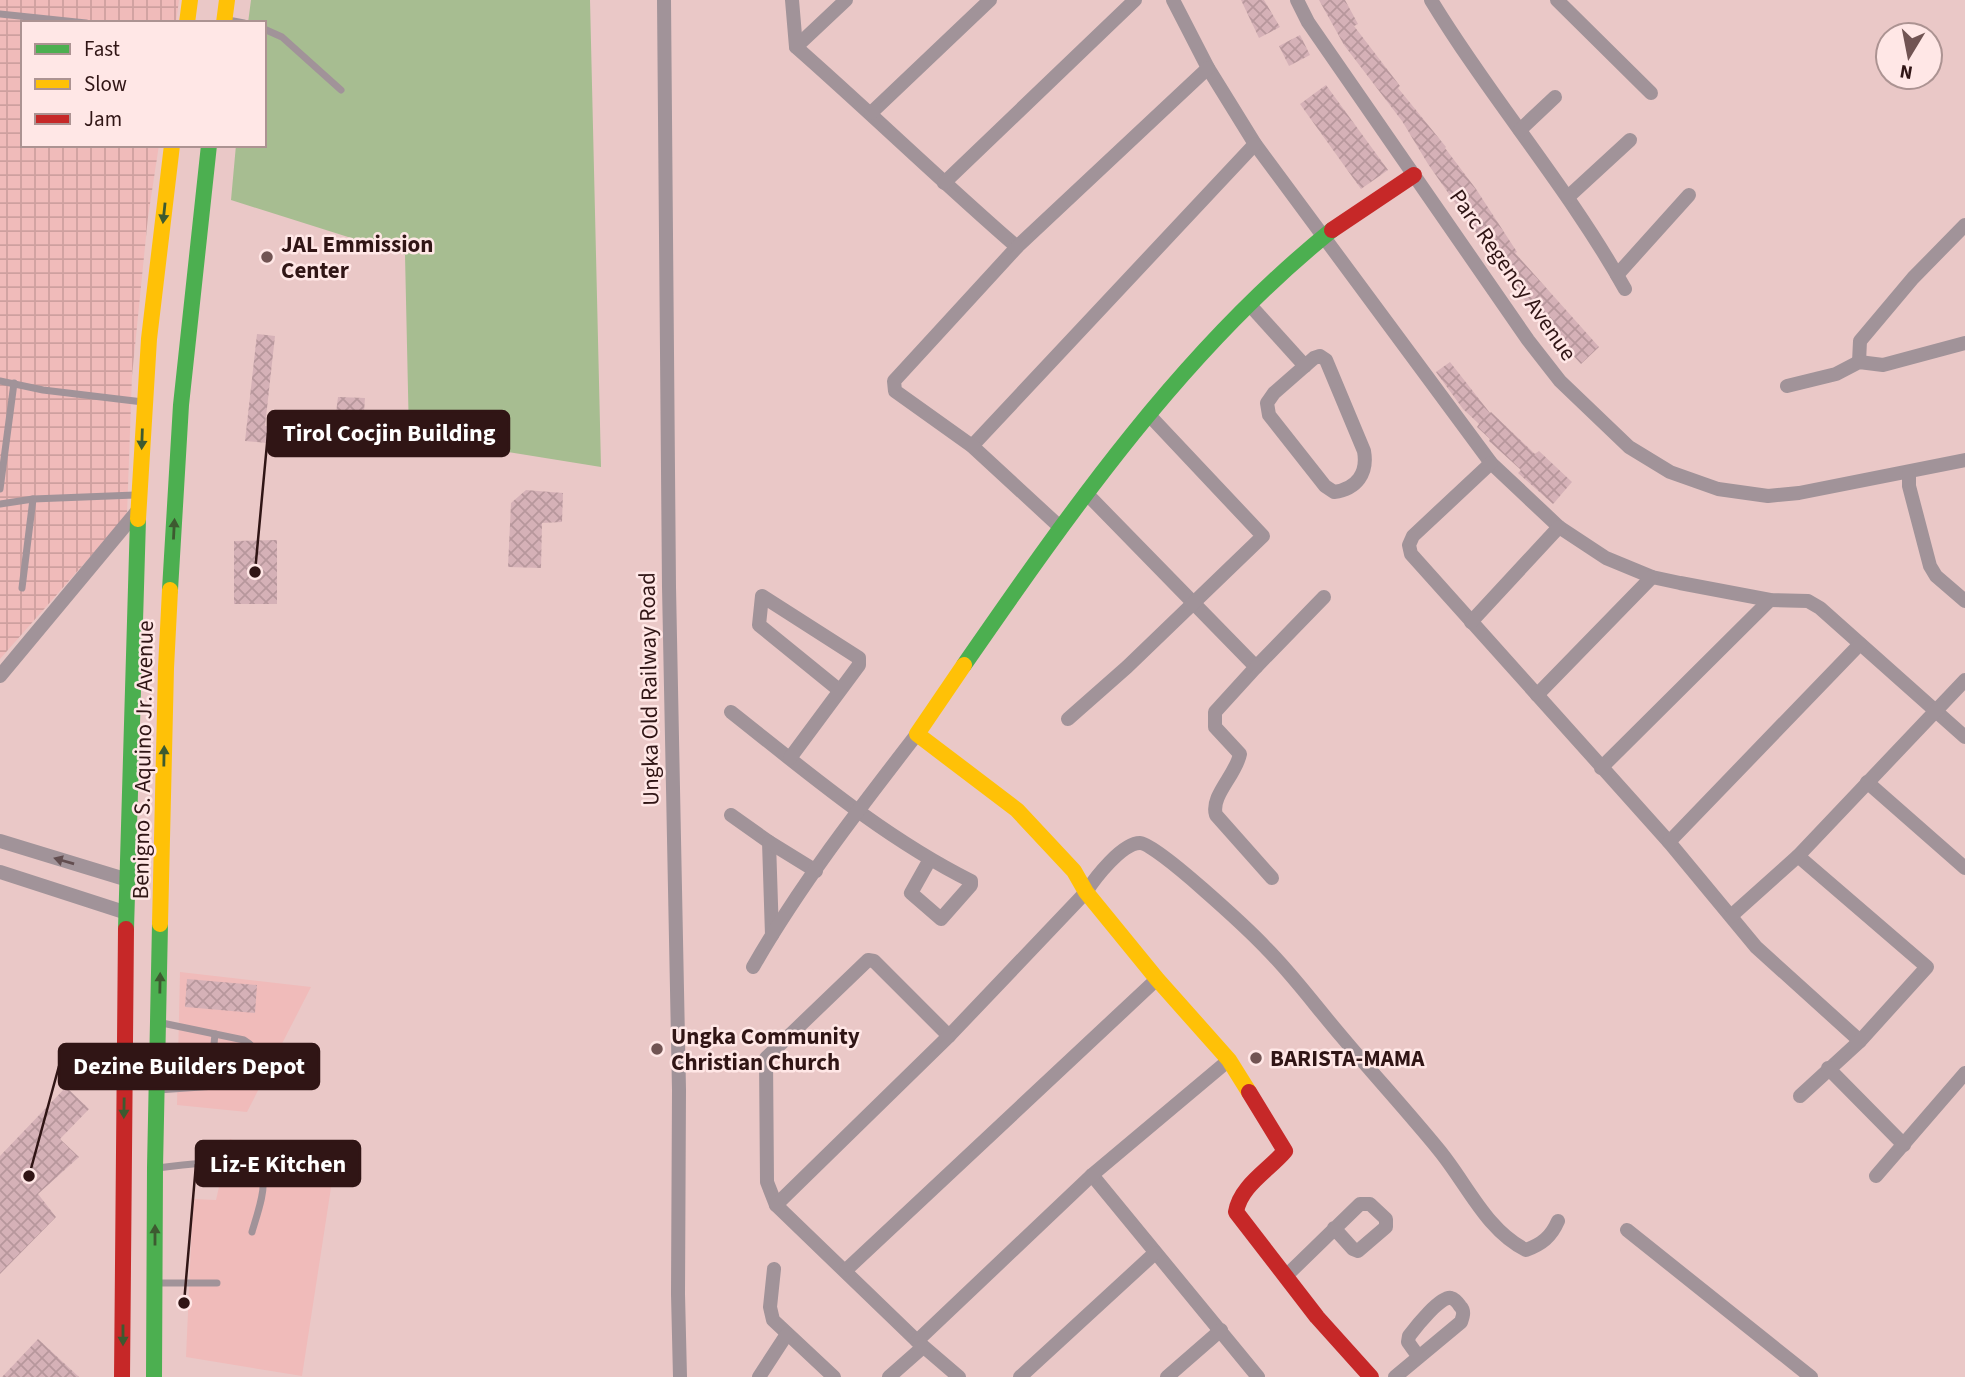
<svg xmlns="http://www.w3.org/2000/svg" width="1965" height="1377" font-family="'Source Sans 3',sans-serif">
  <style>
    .built { fill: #f0bbba }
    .industrial { fill: url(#industrial-grid) }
    .grass { fill: #a7bd91 }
    .building { fill: url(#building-cross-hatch) }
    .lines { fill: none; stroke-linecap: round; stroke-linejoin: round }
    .lane { stroke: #a19399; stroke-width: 7 }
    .street { stroke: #a19399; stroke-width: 14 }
    .fast { stroke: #4caf50; stroke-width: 16 }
    .slow { stroke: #ffc107; stroke-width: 16 }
    .jam { stroke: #c62828; stroke-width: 16 }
    .oneway { fill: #3d5a30 }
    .oneway2 { fill: #634e50 }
    .poi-dot { fill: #715453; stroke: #ffe7e6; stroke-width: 2.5 }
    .labels { text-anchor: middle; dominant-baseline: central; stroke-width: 5; stroke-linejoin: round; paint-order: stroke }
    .poi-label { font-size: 23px; font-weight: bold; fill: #301515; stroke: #ffe7e6; text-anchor: start }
    .street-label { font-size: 23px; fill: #301515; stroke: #ffe7e6 }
    .leader { fill: none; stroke: #301515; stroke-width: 2.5 }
    .callout-dot { fill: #301515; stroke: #ffe7e6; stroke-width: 2.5 }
    .callout { fill: #301515; stroke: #301515; stroke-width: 2.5 }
    .callout-label { font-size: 24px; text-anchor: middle; font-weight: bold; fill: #fff }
  </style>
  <defs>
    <pattern id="industrial-grid" width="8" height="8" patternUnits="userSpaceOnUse" patternTransform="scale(1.75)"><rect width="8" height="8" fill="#f0bbba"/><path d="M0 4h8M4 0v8" fill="none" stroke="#cea09f"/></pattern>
    <pattern id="building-cross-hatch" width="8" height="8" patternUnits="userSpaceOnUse" patternTransform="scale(1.75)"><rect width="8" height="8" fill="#d5b1b7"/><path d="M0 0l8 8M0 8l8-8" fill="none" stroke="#b7979c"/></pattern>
  </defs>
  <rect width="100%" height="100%" fill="#eac8c7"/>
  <g class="built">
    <path d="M180,972L311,987L247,1112L177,1105Z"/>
    <path d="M230,1139L332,1181L302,1376L186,1357L193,1199L216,1200Z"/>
  </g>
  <path class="industrial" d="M0,0H179L176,23H23V145H159L148,217L132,376L127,515L0,659Z"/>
  <path class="grass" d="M251,0H590L601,467L409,436L405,255L231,200L236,145H264V23H248Z"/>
  <g class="building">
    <path d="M1241,0H1264L1280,27L1259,38Z"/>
    <path d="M1319,0H1345L1358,24L1354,26L1400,86L1398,88L1446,147L1445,148L1476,189L1517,252L1515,253L1599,347L1581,364L1530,309L1531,308L1499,269L1500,267L1428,164L1402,121L1344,45Z"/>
    <path d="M1300,35L1310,55L1289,66L1279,46Z"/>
    <path d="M1326,85L1388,170L1361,189L1300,104Z"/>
    <path d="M257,334L275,336L265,426L300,429L299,446L245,441Z"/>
    <path d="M1450,362L1490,413L1491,412L1535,454L1539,451L1572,482L1553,504L1518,473L1521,470L1489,441L1490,439L1477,427L1479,424L1463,409L1436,372Z"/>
    <path d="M338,397L365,398L362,439L333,437Z"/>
    <path d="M526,490L563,493L562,522L542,523L541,568L508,567L511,503Z"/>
    <path d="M277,540V604H234V541Z"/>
    <path d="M187,979L257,985L255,1013L185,1007Z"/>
    <path d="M66,1087L89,1109L60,1139L79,1157L38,1194L56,1217L0,1274V1156Z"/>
    <path d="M38,1339L79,1377H2Z"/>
  </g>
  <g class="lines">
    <g class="lane">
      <path d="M0,14L86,23"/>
      <path d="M228,20L244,23"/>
      <path d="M264,29L282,37L341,90"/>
      <path d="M0,381L43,390L143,402"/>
      <path d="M0,489L14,383"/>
      <path d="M0,504L33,499L135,495"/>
      <path d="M22,588L33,499"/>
      <path d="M213,1054L215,1034"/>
      <path d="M209,1086L210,1072"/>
      <path d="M158,1090L244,1084C263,1073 263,1051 244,1040L162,1023"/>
      <path d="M156,1168C178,1166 251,1153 262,1178C267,1188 255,1221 252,1232"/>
      <path d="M155,1283H217"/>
    </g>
    <g class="street">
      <path d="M664,0L669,587L679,1090L678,1294L680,1377"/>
      <path d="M792,0L796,47C871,113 942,182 1017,247"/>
      <path d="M1173,0L1208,68L1255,144L1491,463L1559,527L1606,558L1652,577L1680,583L1770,600L1808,601L1820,608L1965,737"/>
      <path d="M1297,0L1308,22L1528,340L1560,381L1629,447L1670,472L1718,489L1768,496L1799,493L1965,460"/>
      <path d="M1431,0C1491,99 1568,187 1625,289"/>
      <path d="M1557,0L1651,93"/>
      <path d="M796,47L846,0"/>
      <path d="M871,113L990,0"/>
      <path d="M1520,130L1555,97"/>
      <path d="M944,183L1135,0"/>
      <path d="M1568,197L1630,140"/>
      <path d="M1617,275L1689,195"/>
      <path d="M1249,304L1305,366"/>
      <path d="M1320,356L1326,360L1364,451C1368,473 1357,489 1334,492L1325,486L1269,415L1267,403L1274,393L1314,358Z"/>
      <path d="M1859,362L1860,341L1913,278L1965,225"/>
      <path d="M1787,386L1836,374L1859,362L1883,365L1965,343"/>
      <path d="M972,446L1255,144"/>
      <path d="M1491,463L1413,536L1409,545L1411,554L1669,842L1756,947L1860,1041"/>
      <path d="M1909,472V486L1930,566L1936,576L1965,601"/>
      <path d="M1086,493L1256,667L1215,712V727L1240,754C1236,775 1210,796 1216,815L1272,878"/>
      <path d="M1061,528L972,446L895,391L894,381L1017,247L1208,68"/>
      <path d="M1471,622L1559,527"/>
      <path d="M1256,667L1324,597"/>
      <path d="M0,676L139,509"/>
      <path d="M1537,695L1652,577"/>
      <path d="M731,712C807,772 883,837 971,881V885L941,919L911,893L929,861"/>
      <path d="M1068,719L1127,667L1263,536L1149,415"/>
      <path d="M790,758L859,665V658L762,596L759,625L839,690"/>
      <path d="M1601,768L1770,600"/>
      <path d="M1867,782L1965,868"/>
      <path d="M731,815L769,842L772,935"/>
      <path d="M0,841L128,880"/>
      <path d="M769,842L816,871"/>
      <path d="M1669,842L1860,644"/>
      <path d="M1798,856L1927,967L1860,1041L1800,1096"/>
      <path d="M0,872L127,913"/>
      <path d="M1731,916L1798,856L1965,680"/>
      <path d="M753,967C800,885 859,809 917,734"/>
      <path d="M949,1036L874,961L868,960L766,1058L767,1182L776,1205L917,1341L959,1377"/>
      <path d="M1828,1068L1904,1145"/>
      <path d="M1092,1175L1258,1377"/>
      <path d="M1876,1176L1965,1073"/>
      <path d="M776,1205L949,1036L1086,892C1095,878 1122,843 1140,843C1156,843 1250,931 1266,948C1293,975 1317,1008 1342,1037C1374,1075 1408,1112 1439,1150C1467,1184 1486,1230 1526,1250C1542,1244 1551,1237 1558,1221"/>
      <path d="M1627,1230L1811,1377"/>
      <path d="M774,1269L770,1307L773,1320L834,1377"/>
      <path d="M846,1270L1157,979"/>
      <path d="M1286,1276L1360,1204H1370L1386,1219V1227L1358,1251L1353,1249L1334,1228"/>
      <path d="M917,1341L1092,1175L1229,1060"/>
      <path d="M759,1377L787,1334"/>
      <path d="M889,1377L923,1347"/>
      <path d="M1020,1377L1155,1253"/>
      <path d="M1167,1377L1221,1330"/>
      <path d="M1395,1377L1461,1322C1463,1316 1465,1311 1460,1306C1458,1303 1455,1299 1451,1298C1441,1295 1415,1328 1409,1336L1408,1342L1418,1356"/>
    </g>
    <g class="fast">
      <path d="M170,590L181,405L209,145"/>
      <path d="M964,665C1072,509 1183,350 1332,230"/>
      <path d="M126,929L138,519"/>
      <path d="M154,1377L155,1168L160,924"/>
    </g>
    <g class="slow">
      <path d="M187,23L190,0"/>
      <path d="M224,23L227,0"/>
      <path d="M138,519L149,339L172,145"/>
      <path d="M964,665L917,734L1017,810L1074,871L1086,892L1157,979L1229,1060L1249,1092"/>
      <path d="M160,924L166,668L170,590"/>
    </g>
    <g class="jam">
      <path d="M1332,230L1414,175"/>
      <path d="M1249,1092L1285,1151C1269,1170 1240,1186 1236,1212L1317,1317L1371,1377"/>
      <path d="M122,1377L126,929"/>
    </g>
  </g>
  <defs><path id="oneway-solid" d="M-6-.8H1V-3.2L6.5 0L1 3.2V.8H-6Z" transform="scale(1.75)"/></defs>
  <g class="oneway">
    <use href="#oneway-solid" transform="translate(164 213) rotate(96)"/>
    <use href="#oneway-solid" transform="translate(142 439) rotate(92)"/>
    <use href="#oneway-solid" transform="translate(174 529) rotate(-87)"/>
    <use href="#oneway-solid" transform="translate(164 756) rotate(-89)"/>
    <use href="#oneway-solid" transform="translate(160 983) rotate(-89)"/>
    <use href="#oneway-solid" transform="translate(124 1108) rotate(91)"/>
    <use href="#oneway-solid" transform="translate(155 1235) rotate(-90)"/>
    <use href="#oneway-solid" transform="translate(123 1335) rotate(90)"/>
  </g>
  <use class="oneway2" href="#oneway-solid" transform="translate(64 861) rotate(-164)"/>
  <g class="poi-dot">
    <circle cx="267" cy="257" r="7"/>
    <circle cx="657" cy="1049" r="7"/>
    <circle cx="1256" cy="1058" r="7"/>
  </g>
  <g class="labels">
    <g class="poi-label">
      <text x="281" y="244">JAL Emmission<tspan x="281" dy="26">Center</tspan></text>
      <text x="671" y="1036">Ungka Community<tspan x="671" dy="26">Christian Church</tspan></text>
      <text x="1270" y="1058">BARISTA-MAMA</text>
    </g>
    <g class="street-label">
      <text transform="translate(1513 275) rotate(55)">Parc Regency Avenue</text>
      <text transform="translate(649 689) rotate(-91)">Ungka Old Railway Road</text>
      <text transform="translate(143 760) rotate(-89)">Benigno S. Aquino Jr. Avenue</text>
    </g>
  </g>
  <path class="leader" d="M255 572L268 433M29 1176L59 1066M184 1303L196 1164"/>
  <g class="callout-dot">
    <circle cx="255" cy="572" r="7"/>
    <circle cx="29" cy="1176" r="7"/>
    <circle cx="184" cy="1303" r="7"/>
  </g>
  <g class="callout">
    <rect x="268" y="411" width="241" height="45" rx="7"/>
    <rect x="59" y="1044" width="260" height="45" rx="7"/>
    <rect x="196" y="1141" width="164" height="45" rx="7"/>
  </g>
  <g class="callout-label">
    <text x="389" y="441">Tirol Cocjin Building</text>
    <text x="189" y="1074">Dezine Builders Depot</text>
    <text x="278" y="1172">Liz-E Kitchen</text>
  </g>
  <rect x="21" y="21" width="245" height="126" fill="#ffe7e6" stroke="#ac9392" stroke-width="2"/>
  <rect x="35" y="44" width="35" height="10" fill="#4caf50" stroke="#ac9392" stroke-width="2"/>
  <text x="84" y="56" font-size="21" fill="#301515">Fast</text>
  <rect x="35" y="79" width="35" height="10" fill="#ffc107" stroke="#ac9392" stroke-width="2"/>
  <text x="84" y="91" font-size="21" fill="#301515">Slow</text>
  <rect x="35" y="114" width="35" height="10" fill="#c62828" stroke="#ac9392" stroke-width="2"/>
  <text x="84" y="126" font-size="21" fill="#301515">Jam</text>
  <g transform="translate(1909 56) rotate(190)"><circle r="33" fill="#ffe7e6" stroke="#ac9392" stroke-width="2"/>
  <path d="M0-5L12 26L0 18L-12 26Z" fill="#715453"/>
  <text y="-10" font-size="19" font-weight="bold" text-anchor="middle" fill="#301515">N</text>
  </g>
</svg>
